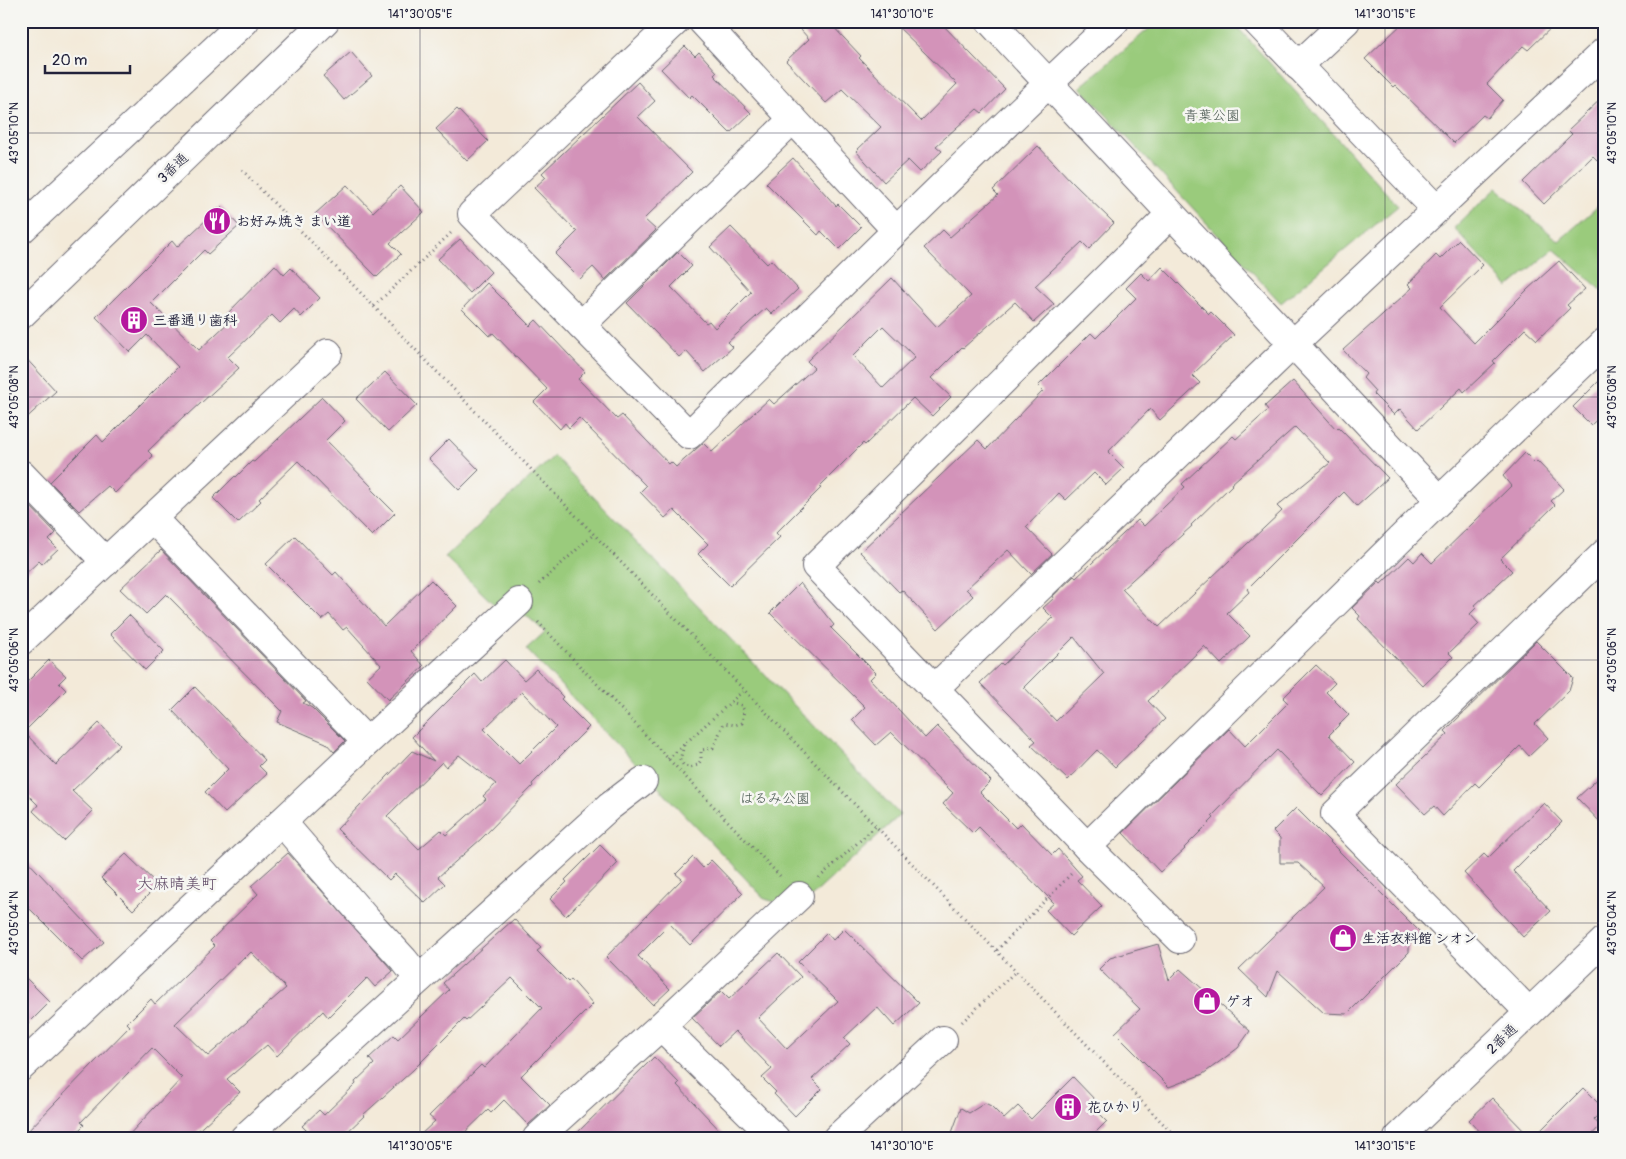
<svg xmlns="http://www.w3.org/2000/svg" width="1626" height="1159" font-family="Pangolin,'Klee One',sans-serif">
  <style>
    .green { fill: #9acb7b; stroke: #5e765b }
    .building { fill: #d393b9; fill-rule: evenodd }
    .lines { fill: none; stroke-linecap: round; stroke-linejoin: round }
    .minor-casing { stroke: #6b6872; stroke-width: 30 }
    .tertiary-casing { stroke: #6b6872; stroke-width: 30 }
    .secondary-casing { stroke: #6b6872; stroke-width: 30 }
    .path { stroke: #6b6872; stroke-width: 3; stroke-dasharray: 1 4; stroke-linecap: butt }
    .minor { stroke: #fff; stroke-width: 28 }
    .tertiary { stroke: #fff; stroke-width: 28 }
    .secondary { stroke: #fff; stroke-width: 28 }
    .ticks { fill: none; stroke: #22223b; stroke-width: 1; stroke-opacity: 0.45 }
    .labels { text-anchor: middle; dominant-baseline: central; stroke-width: 5; stroke-linejoin: round; paint-order: stroke }
    .park-label { font-size: 14px; fill: #46554e; stroke: #f6f6f2 }
    .street-label { font-size: 14px; fill: #22223b; stroke: #f6f6f2 }
    .poi-label { font-size: 14px; font-weight: bold; fill: #22223b; stroke: #f6f6f2; text-anchor: start }
    .quarter-label { font-size: 16px; fill: #604a67; stroke: #f6f6f2 }
    .neatline { fill: none; stroke: #22223b; stroke-width: 2 }
    .ticks-label { font-size: 12px; text-anchor: middle; fill: #22223b }
  </style>
  <rect width="100%" height="100%" fill="#f6f6f2"/>
  <filter id="ink" filterUnits="userSpaceOnUse"><feTurbulence type="fractalNoise" baseFrequency=".02" numOctaves="2"/><feDisplacementMap in="SourceGraphic" scale="10" xChannelSelector="R" yChannelSelector="G"/><feConvolveMatrix kernelMatrix="1 2 1 2 8 2 1 2 1" color-interpolation-filters="sRGB"/></filter>
  <filter id="wash" filterUnits="userSpaceOnUse"><feTurbulence type="fractalNoise" baseFrequency=".0096" numOctaves="4" result="noise"/><feDisplacementMap in="SourceGraphic" scale="20" xChannelSelector="R" yChannelSelector="G"/><feGaussianBlur stdDeviation="1.12" result="paint"/><feColorMatrix in="noise" values="0 0 0 0 0 0 0 0 0 0 0 0 0 0 0 0 0 1.4 0 .05"/><feComposite in="paint" operator="in"/></filter>
  <g filter="url(#wash)">
    <rect width="100%" height="100%" fill="#f3ead9"/>
    <g class="green">
      <path d="M1158,21H1232L1398,206L1281,303L1080,87Z"/>
      <path d="M1496,188L1559,241L1605,200V293L1554,249L1508,287L1454,228Z"/>
      <path d="M554,456L900,815L798,909L765,899L526,649L545,632L527,616L503,613L445,557Z"/>
    </g>
    <g id="blocks">
      <g class="building">
        <path d="M793,21H828L861,56L859,58L921,121L957,84L892,21H939L1005,89L982,113L977,109L936,146L942,151L920,172L908,160L884,182L856,151L881,127L842,89L826,103L786,61L809,39Z"/>
        <path d="M1405,21H1558L1528,50L1523,46L1487,84L1503,100L1487,118L1483,115L1454,143L1395,85L1393,87L1365,59Z"/>
        <path d="M685,46L695,56L699,52L717,72L714,75L751,113L730,133L692,95L689,98L661,69Z"/>
        <path d="M351,52L372,76L344,100L323,76Z"/>
        <path d="M638,82L655,101L638,117L692,172L644,219L656,230L605,280L593,267L580,279L555,254L577,232L534,188L546,177L542,173Z"/>
        <path d="M1605,95V168L1593,156L1544,204L1523,182L1572,134L1568,130Z"/>
        <path d="M457,109L488,141L467,161L436,129Z"/>
        <path d="M1038,146L1072,182L1114,223L1089,249L1082,242L1035,286L1054,304L1034,322L1015,302L963,348L962,347L931,378L951,397L932,416L913,398L865,445L863,443L819,487L821,488L776,533L780,537L730,586L698,554L708,544L674,510L665,518L640,492L646,486L579,418L569,428L565,423L560,429L534,402L547,389L493,333L489,336L462,309L487,283L530,326L536,320L585,372L578,379L617,419L622,415L669,464L671,462L676,467L703,443L712,452L769,399L774,404L814,368L807,361L892,278L937,327L971,296L924,248L943,230L950,237L998,195L993,190ZM883,326L915,357L883,388L853,356Z"/>
        <path d="M793,158L836,206L838,204L861,227L839,249L821,231L818,235L766,183Z"/>
        <path d="M347,185L373,212L400,186L424,212L390,243L401,254L377,277L315,214Z"/>
        <path d="M221,206L239,226L208,254L204,250L151,303L199,350L231,320L226,315L275,265L284,275L291,268L320,298L301,317L294,309L280,323L272,315L228,357L239,368L188,415L186,414L148,451L153,456L115,493L108,486L79,511L50,482L97,435L103,442L178,367L147,335L130,352L96,317L172,241L177,247Z"/>
        <path d="M731,227L767,264L771,260L798,289L772,314L766,308L728,342L733,347L705,372L686,351L679,357L627,303L678,252L692,266L671,287L706,323L709,321L715,328L751,292L710,247Z"/>
        <path d="M460,239L491,272L470,293L438,259Z"/>
        <path d="M1459,240L1483,265L1440,307L1474,343L1528,289L1559,261L1585,289L1567,305L1570,308L1537,340L1525,329L1493,361L1495,363L1464,392L1461,388L1418,429L1400,409L1394,415L1373,394L1375,391L1363,378L1366,374L1343,350L1412,288L1408,284L1436,255L1440,259Z"/>
        <path d="M1162,267L1209,314L1211,312L1234,335L1192,375L1200,383L1160,420L1150,409L1108,452L1124,468L1106,485L1094,473L1066,500L1059,493L1026,527L1052,554L1031,574L1008,550L966,589L973,596L938,629L902,590L899,592L860,552L978,440L987,449L1043,391L1038,386L1091,333L1096,338L1136,298L1126,288L1141,273L1149,281Z"/>
        <path d="M21,353L56,391L21,423Z"/>
        <path d="M385,372L417,405L388,432L356,399Z"/>
        <path d="M1605,375V412L1591,425L1573,407Z"/>
        <path d="M1293,381L1336,429L1338,427L1388,478L1357,506L1344,492L1247,589L1249,592L1227,613L1250,636L1221,664L1204,646L1148,701L1165,719L1115,767L1097,750L1068,780L1031,745L1036,741L980,683L1001,663L1003,665L1053,618L1043,608L1054,598L1053,596L1074,576L1076,578L1138,520L1144,526L1185,487L1182,484L1233,436L1236,439L1268,410L1265,406ZM1295,427L1330,463L1277,506L1282,511L1159,627L1122,589L1192,526L1191,525L1232,485L1231,484ZM1074,637L1104,674L1056,721L1024,687Z"/>
        <path d="M322,397L345,421L326,440L373,488L372,490L395,513L372,536L298,461L259,499L261,501L238,523L213,498L235,476L236,477L252,461L254,462Z"/>
        <path d="M449,439L479,470L459,490L429,459Z"/>
        <path d="M1525,453L1535,463L1537,461L1564,489L1551,501L1555,505L1500,559L1512,571L1474,606L1476,608L1470,614L1479,624L1449,653L1453,657L1423,686L1358,619L1360,616L1352,608L1379,582L1381,584L1409,557L1414,562L1422,553L1432,563L1511,486L1503,476Z"/>
        <path d="M27,503L56,533L49,540L58,549L42,564L39,561L21,578V509Z"/>
        <path d="M295,536L333,575L336,572L384,626L431,580L457,606L411,651L424,666L388,700L367,678L381,665L347,627L343,630L329,614L322,620L266,564Z"/>
        <path d="M161,550L306,701L303,703L312,708L345,741L334,752L326,743L277,722L282,711L166,594L146,614L120,589Z"/>
        <path d="M800,583L834,625L831,628L876,673L870,679L925,738L937,726L991,781L980,792L1016,828L1021,823L1052,855L1058,849L1082,876L1077,880L1102,906L1071,936L1046,910L1054,903L979,827L973,833L943,804L953,793L891,732L876,745L852,720L865,707L770,613Z"/>
        <path d="M129,615L164,651L145,670L110,634Z"/>
        <path d="M1536,641L1573,678L1569,691L1535,724L1548,738L1529,756L1520,746L1479,787L1475,783L1443,816L1434,806L1425,814L1396,784L1448,734L1445,731Z"/>
        <path d="M49,660L66,676L59,683L66,690L24,732L56,765L99,723L120,745L72,791L93,811L64,841L33,811L38,805L21,788V688Z"/>
        <path d="M505,660L524,680L536,669L563,697L561,699L589,727L532,784L533,786L481,839L438,877L445,884L425,903L395,874L389,880L337,829L412,751L434,761L412,737L475,674L482,682ZM522,692L556,727L519,764L484,729ZM459,755L496,784L483,796L486,799L446,835L441,830L419,849L387,816L442,762L446,767Z"/>
        <path d="M1316,665L1335,683L1326,692L1349,715L1329,735L1355,762L1322,796L1277,750L1212,816L1214,818L1184,848L1185,849L1160,872L1123,833L1229,729L1245,746L1288,703L1283,698Z"/>
        <path d="M195,687L265,760L259,766L267,774L225,813L205,792L228,769L172,710Z"/>
        <path d="M1605,772V827L1577,798Z"/>
        <path d="M1544,803L1562,822L1513,871L1551,911L1523,937L1464,873L1484,854L1488,858Z"/>
        <path d="M1296,808L1420,932L1409,944V952L1347,1014L1324,1013L1278,971L1268,997L1239,969L1324,887L1298,863H1280V838L1273,831Z"/>
        <path d="M600,845L618,863L566,916L550,899L567,882L565,880Z"/>
        <path d="M288,853L393,971L375,987L367,978L328,1017L323,1011L277,1056L267,1045L227,1079L240,1092L190,1138H126L182,1078L152,1048L81,1122L84,1125L71,1138H21L130,1026L127,1023L151,999L155,1004L215,946L210,941L258,894L251,886ZM251,952L286,988L208,1056L175,1024L244,957L245,958Z"/>
        <path d="M21,854L104,942L82,961L21,900Z"/>
        <path d="M126,854L158,885L133,910L101,878Z"/>
        <path d="M693,857L703,868L711,860L743,893L690,945L670,924L638,956L670,989L653,1005L606,957L682,879L676,874Z"/>
        <path d="M514,919L541,948L537,951L568,982L571,979L593,1004L521,1076L550,1105L528,1125L504,1100L491,1113L488,1110L459,1138H417L435,1121L429,1116L481,1065L484,1068L542,1008L512,978L466,1021L464,1019L413,1070L363,1115L364,1116L344,1135L347,1138H301L307,1131L302,1126L319,1110L324,1115L356,1084L355,1082L374,1064L369,1058L394,1035L398,1039L449,990L443,983Z"/>
        <path d="M844,929L919,1003L894,1026L877,1007L844,1038L850,1044L812,1079L822,1089L795,1116L774,1094L776,1092L762,1078L772,1069L735,1031L719,1046L692,1018L721,991L729,999L778,953L801,977L758,1018L787,1049L838,1001L798,962L827,933L833,940Z"/>
        <path d="M1158,944L1169,980L1180,969L1250,1031L1238,1048L1203,1074L1169,1087L1115,1033L1140,1009L1099,969L1110,958Z"/>
        <path d="M21,973L50,1002L21,1031Z"/>
        <path d="M654,1057L679,1083L677,1085L727,1138H572Z"/>
        <path d="M1073,1077L1096,1101L1092,1106L1107,1121L1090,1138H950L961,1108L969,1113L985,1103L991,1106L1004,1119L1018,1106L1031,1119Z"/>
        <path d="M1583,1088L1604,1109L1594,1119L1600,1126L1589,1138H1533Z"/>
        <path d="M1492,1098L1531,1138H1486L1469,1120Z"/>
      </g>
    </g>
  </g>
  <g filter="url(#ink)">
    <use href="#blocks" fill-opacity="0" stroke="#6b6872" stroke-width="1"/>
    <g class="lines">
      <g class="minor-casing">
        <g id="minor">
          <path d="M676,21L472,214L689,435C830,296 970,156 1115,21"/>
          <path d="M702,21L896,230"/>
          <path d="M990,21L1440,500"/>
          <path d="M1256,21L1436,209"/>
          <path d="M1298,66L1346,21"/>
          <path d="M1171,214L816,566L1092,852L1180,939"/>
          <path d="M581,325L793,119"/>
          <path d="M21,474L106,562"/>
          <path d="M152,518L367,742"/>
          <path d="M21,641L328,353"/>
          <path d="M934,689L1293,344L1605,51"/>
          <path d="M282,822L367,920L404,960L419,979"/>
          <path d="M1087,847L1440,500L1605,342"/>
          <path d="M1529,1012L1335,814L1605,553"/>
          <path d="M661,1026L775,1138"/>
          <path d="M21,1067L367,742L519,602"/>
          <path d="M244,1138L609,807L643,781"/>
          <path d="M537,1138L661,1026L799,896"/>
          <path d="M837,1138L943,1040"/>
        </g>
      </g>
      <g class="tertiary-casing">
        <g id="tertiary">
          <path d="M21,230L245,21"/>
          <path d="M21,315L325,21"/>
        </g>
      </g>
      <g class="secondary-casing">
        <path id="secondary" d="M1398,1138L1605,940"/>
      </g>
      <g class="path">
        <path d="M242,170L1177,1138"/>
        <path d="M374,306L451,233"/>
        <path d="M539,584L594,534"/>
        <path d="M538,622L780,876"/>
        <path d="M684,745L680,760L684,766L690,767L698,765L701,760V750L713,748L724,723L735,725L742,723L744,710L741,705L731,702"/>
        <path d="M668,759L744,690"/>
        <path d="M819,878L876,826"/>
        <path d="M997,950L1073,872"/>
        <path d="M962,1022L1016,971"/>
      </g>
      <use href="#minor" class="minor"/>
      <use href="#tertiary" class="tertiary"/>
      <use href="#secondary" class="secondary"/>
    </g>
  </g>
  <path class="ticks" d="M420,21V1138M902,21V1138M1385,21V1138M21,133H1605M21,397H1605M21,660H1605M21,923H1605"/>
  <defs>
    <g id="restaurant-disc" transform="scale(1.4375)"><circle r="9.5" fill="#b5179e" stroke="#f6f6f2"/><path d="M-5-6h1v4h1v-4h1v4h1v-4h1v5L-1.5 .5V6h-2V.5L-5-1ZM5-6V6H3V1.5H1.5Q1.5-4 5-6Z" fill="#fff"/></g>
    <g id="building-disc" transform="scale(1.4375)"><circle r="9.5" fill="#b5179e" stroke="#f6f6f2"/><path d="M-4-6H4V6H1V3H-1V6H-4ZM-2.5-4.3h1.7v1.8h-1.7ZM.8-4.3h1.7v1.8H.8ZM-2.5-1h1.7V.8h-1.7ZM.8-1h1.7V.8H.8Z" fill="#fff"/></g>
    <g id="shop-disc" transform="scale(1.4375)"><circle r="9.5" fill="#b5179e" stroke="#f6f6f2"/><path d="M-5-2.5h2.3a2.7 3.5 0 0 1 5.4 0H5L5.5 6h-11ZM-1.5-2.5h3a1.5 2.3 0 0 0-3 0Z" fill="#fff"/></g>
  </defs>
  <g fill-rule="evenodd">
    <use href="#restaurant-disc" x="217" y="221"/>
    <use href="#building-disc" x="134" y="320"/>
    <use href="#shop-disc" x="1343" y="938"/>
    <use href="#shop-disc" x="1207" y="1001"/>
    <use href="#building-disc" x="1068" y="1107"/>
  </g>
  <g class="labels">
    <g class="park-label">
      <text x="1212" y="115">青葉公園</text>
      <text x="775" y="798">はるみ公園</text>
    </g>
    <g class="street-label">
      <text transform="translate(173 168) rotate(-44)">3番通</text>
      <text transform="translate(1502 1039) rotate(-44)">2番通</text>
    </g>
    <g class="poi-label">
      <text x="236" y="221">お好み焼き まい道</text>
      <text x="153" y="320">三番通り歯科</text>
      <text x="1362" y="938">生活衣料館 シオン</text>
      <text x="1226" y="1001">ゲオ</text>
      <text x="1087" y="1107">花ひかり</text>
    </g>
    <g class="quarter-label">
      <text x="177" y="884">大麻晴美町</text>
    </g>
  </g>
  <rect width="1626" height="1159" fill="none" stroke="#f6f6f2" stroke-width="55"/>
  <path d="M45 65v8h85v-8" fill="none" stroke="#22223b" stroke-width="2.5"/>
  <text x="52" y="65" font-size="15" fill="#22223b" stroke="#f6f6f2" stroke-width="4" paint-order="stroke">20 m</text>
  <rect x="28" y="28" width="1570" height="1104" class="neatline"/>
  <g class="ticks-label">
    <text x="420" y="18">141°30'05"E</text>
    <text x="902" y="18">141°30'10"E</text>
    <text x="1385" y="18">141°30'15"E</text>
    <text transform="translate(14 133) rotate(-90)" y="4">43°05'10"N</text>
    <text transform="translate(1612 133) rotate(-90)" y="4">43°05'10"N</text>
    <text transform="translate(14 397) rotate(-90)" y="4">43°05'08"N</text>
    <text transform="translate(1612 397) rotate(-90)" y="4">43°05'08"N</text>
    <text transform="translate(14 660) rotate(-90)" y="4">43°05'06"N</text>
    <text transform="translate(1612 660) rotate(-90)" y="4">43°05'06"N</text>
    <text transform="translate(14 923) rotate(-90)" y="4">43°05'04"N</text>
    <text transform="translate(1612 923) rotate(-90)" y="4">43°05'04"N</text>
    <text x="420" y="1150">141°30'05"E</text>
    <text x="902" y="1150">141°30'10"E</text>
    <text x="1385" y="1150">141°30'15"E</text>
  </g>
</svg>
